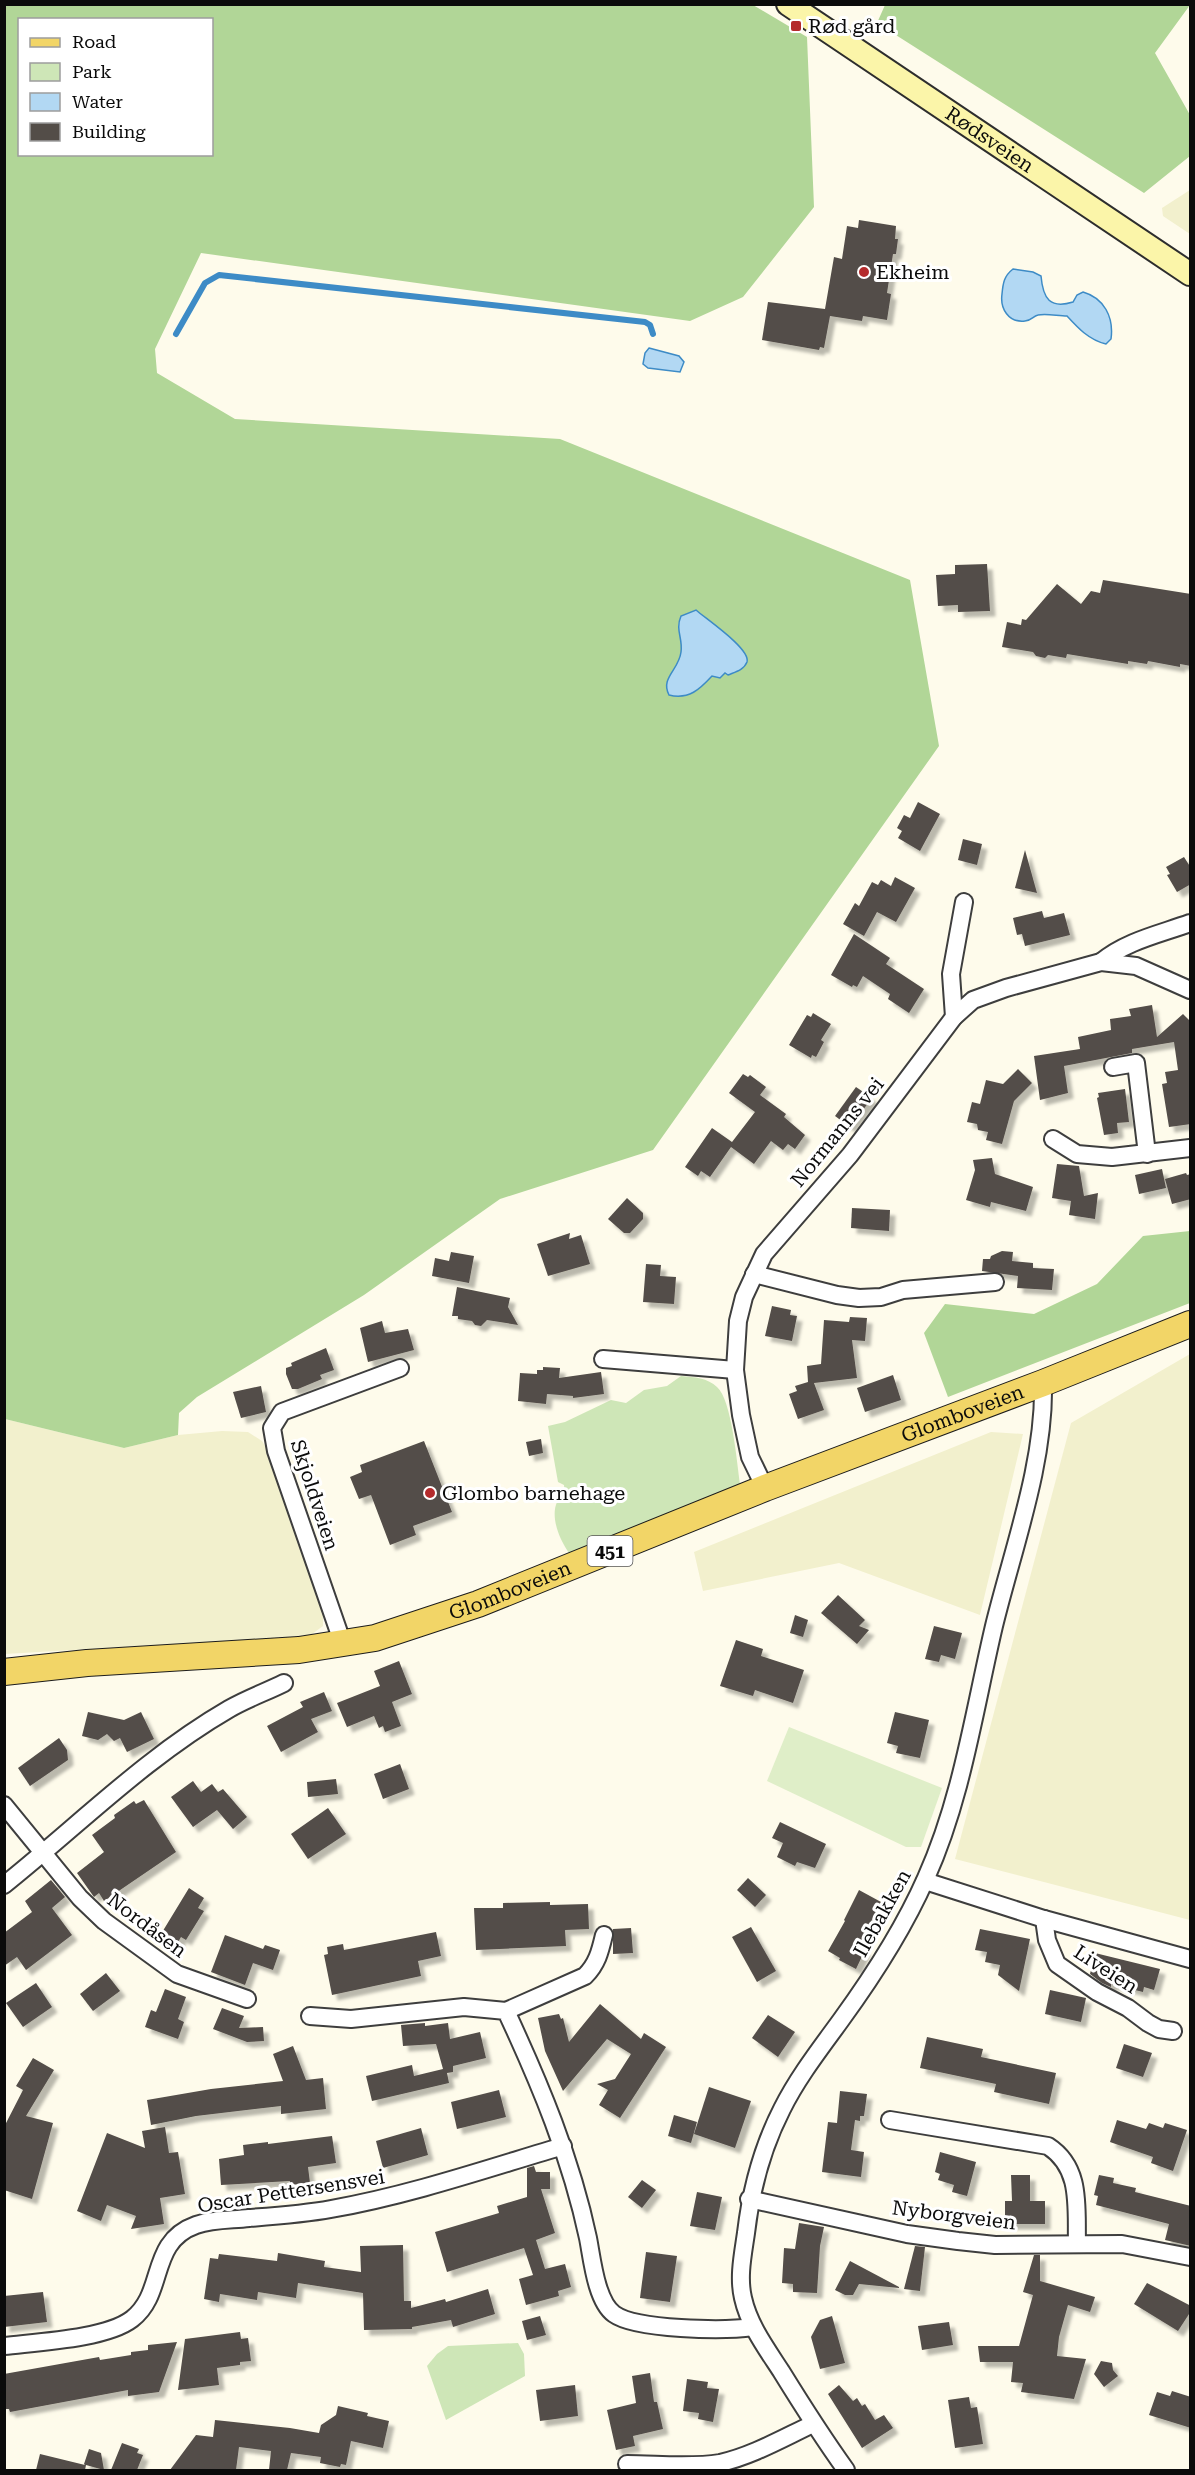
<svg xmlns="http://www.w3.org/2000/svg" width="1195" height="2475" font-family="'Roboto Serif',serif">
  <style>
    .farmland { fill: #f2f0cd }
    .green { fill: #cee6b7 }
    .forest { fill: #b1d697; fill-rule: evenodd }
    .pitch { fill: #dfeec8 }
    .water { fill: #b2d8f3; stroke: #3d8bc6; stroke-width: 1.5 }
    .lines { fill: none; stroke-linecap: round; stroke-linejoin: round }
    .stream { stroke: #3d8bc6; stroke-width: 6 }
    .building { fill: #534d48; filter: url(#shadow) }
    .street-casing { stroke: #3e3e3e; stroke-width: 20 }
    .secondary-casing { stroke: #2d2d2d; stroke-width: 26 }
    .primary-casing { stroke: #1c1c1c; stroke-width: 28 }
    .street { stroke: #fff; stroke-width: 16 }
    .secondary { stroke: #fbf5a9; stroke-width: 22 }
    .primary { stroke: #f2d567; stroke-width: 26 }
    .poi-dot { fill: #b42b2c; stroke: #fff; stroke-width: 2 }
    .labels { text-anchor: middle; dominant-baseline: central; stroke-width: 6; stroke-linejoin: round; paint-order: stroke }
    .shield { fill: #fff; stroke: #545454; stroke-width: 1.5 }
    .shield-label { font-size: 18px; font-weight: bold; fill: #0b0b0b }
    .poi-label { font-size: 20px; fill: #0b0b0b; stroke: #fff; text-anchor: start }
    .street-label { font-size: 20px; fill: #0b0b0b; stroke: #fff }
  </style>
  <defs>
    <filter id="shadow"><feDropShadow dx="5.5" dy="5.5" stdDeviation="1.5" flood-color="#0004"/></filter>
  </defs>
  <rect width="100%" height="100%" fill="#fefbeb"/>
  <g class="farmland">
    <path d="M1190,190V234L1163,216L1162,208Z"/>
    <path d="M1190,1354V1920L955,1859L1071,1423Z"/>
    <path d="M5,1419L124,1448L178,1435L222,1431L248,1432L262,1441L271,1456L323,1611V1626L312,1634L296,1637L5,1654Z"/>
    <path d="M991,1432L1023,1434L980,1615L839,1563L703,1591L694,1552Z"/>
  </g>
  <g class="green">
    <path d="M681,1376C694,1377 708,1378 717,1387C732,1400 737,1464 740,1484L569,1553C560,1540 550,1518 557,1502C561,1495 565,1493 564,1485L558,1482L548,1426L565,1422L611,1400L626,1403L644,1390L667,1386Z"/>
    <path d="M518,2343L524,2354L525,2376L446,2420L427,2366L437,2354L448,2346Z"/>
  </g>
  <g class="forest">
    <path d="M5,5H753L807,37L814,207L743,297L690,321L201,253L155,349L157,373L235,419L560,439L910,580L939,746L653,1150L500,1199L364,1295L197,1397L179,1413L178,1435L124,1448L5,1419ZM20,20H212V154H20Z"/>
    <path d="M885,5H1190L1155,53L1190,115V156L1144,193L877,23Z"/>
    <path d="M1190,1231V1303L948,1397L924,1333L945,1304L1034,1314L1097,1284L1143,1236Z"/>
  </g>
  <path class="pitch" d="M789,1727L942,1788L921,1847H906L767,1781Z"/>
  <g class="water">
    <path d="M1013,269L1033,272L1041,276C1043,299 1050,309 1073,302L1077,295L1083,292C1104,298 1114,317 1111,339L1106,344C1089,340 1078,328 1067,316C1058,316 1046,313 1038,315C1033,316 1031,321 1025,321C1008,323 1000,308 1002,294C1003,283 1004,276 1013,269Z"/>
    <path d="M649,348L679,356L684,362L680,372L648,368L643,364L645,353Z"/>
    <path d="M696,610C706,619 751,649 747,662C744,670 735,672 728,675L725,673L720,678L712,676C700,689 689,700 669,695C660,678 679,670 681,652C683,638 675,630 681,616Z"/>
  </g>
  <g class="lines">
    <path class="stream" d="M176,334L205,283L219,275L645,322L650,325L653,334"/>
  </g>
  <g class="building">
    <path d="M859,220L896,226L895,239H898L896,254H893L887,293L891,294L887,320L863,316L862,321L830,316L824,348L820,347L819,350L762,340L768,302L825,309L834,257L842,259L847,226L858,228Z"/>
    <path d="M987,564L990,611L958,612V605L938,606L936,575L955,574V565Z"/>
    <path d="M1103,580L1191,594V666L1180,664V667L1148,661L1147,664L1128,661V664L1067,654L1066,658L1048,655L1045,658L1036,656L1033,652L1002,647L1007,622L1021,625L1022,619L1026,620L1057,584L1081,604L1091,591L1100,593Z"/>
    <path d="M918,802L940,814L920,851L898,838L902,831L897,828L904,815L910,818Z"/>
    <path d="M963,839L982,844L977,865L958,860Z"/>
    <path d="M1025,850L1037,893L1015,888Z"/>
    <path d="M1184,857L1191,868V884L1177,892L1167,875L1170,874L1166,867Z"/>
    <path d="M895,877L915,888L896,922L877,912L864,936L843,924L855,903L859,906L872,882L878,885L881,880L891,886Z"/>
    <path d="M1042,911L1044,918L1064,913L1070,935L1025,946L1022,934L1017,935L1013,918Z"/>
    <path d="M854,934L890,958L886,964L924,989L909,1013L888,999L890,994L863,976L857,987L853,985L852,987L831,975Z"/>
    <path d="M1152,1005L1157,1037L1183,1014L1191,1022V1124L1169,1127L1162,1084L1167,1083L1165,1072L1178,1070L1174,1042L1132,1049V1053L1064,1066L1068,1093L1040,1100L1034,1056L1080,1049L1078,1037L1111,1030L1110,1019L1131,1016L1129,1009Z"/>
    <path d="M813,1013L831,1024L821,1040L824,1042L816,1057L812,1055L811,1058L789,1045L807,1015L811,1017Z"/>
    <path d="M1018,1069L1032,1083L1014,1101L1002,1144L986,1140L988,1132L978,1130L977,1124L967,1122L972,1102L980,1104L986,1080L1003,1084Z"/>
    <path d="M743,1074L748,1077L750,1075L766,1087L760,1095L786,1114L784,1117L805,1135L795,1149L788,1144L783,1150L771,1141L754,1164L731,1147L710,1177L701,1171L698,1176L685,1167L712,1128L732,1142L755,1112L729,1093Z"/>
    <path d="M856,1087L872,1098L850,1127L835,1116Z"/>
    <path d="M1125,1089L1129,1122L1117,1123L1118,1133L1104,1135L1097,1098L1099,1097L1098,1093Z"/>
    <path d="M992,1158L995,1174L1033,1187L1026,1211L991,1202L990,1207L966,1200L975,1170L973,1160Z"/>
    <path d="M1057,1164L1079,1166L1084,1196L1098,1193L1095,1219L1069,1215L1071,1201L1052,1198Z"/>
    <path d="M1162,1169L1166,1188L1139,1194L1135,1175Z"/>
    <path d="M1186,1173L1187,1175L1191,1174V1199L1172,1204L1165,1179Z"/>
    <path d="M627,1198L643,1213V1219L630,1233H624L608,1219Z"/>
    <path d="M852,1208L890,1210L889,1231L851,1228Z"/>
    <path d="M570,1233L569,1239L581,1235L590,1264L548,1276L537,1244Z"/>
    <path d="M1002,1251L1013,1252L1012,1261L1033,1263V1268L1054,1269L1052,1290L1017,1288L1018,1276L982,1271L983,1259H990L991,1256Z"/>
    <path d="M451,1252L474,1256L469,1283L432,1276L435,1258L449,1261Z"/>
    <path d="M646,1264L661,1265L660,1276L676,1277L674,1304L643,1302Z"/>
    <path d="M457,1287L510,1298L508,1307L518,1325L487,1320L481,1326L475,1325L472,1321L458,1319V1316H452Z"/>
    <path d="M772,1306L791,1310L790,1315L797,1316L792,1341L765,1336Z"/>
    <path d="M850,1317L867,1318L865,1341L852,1340L857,1378L814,1383L824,1410L798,1419L789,1394L797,1391L795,1386L808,1382L807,1366L821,1364L824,1320L849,1322Z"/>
    <path d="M382,1321L385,1333L408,1329L414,1350L368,1362L360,1328Z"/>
    <path d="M326,1348L334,1370L320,1375L322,1379L298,1389H292L286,1374V1368L292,1366L291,1363Z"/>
    <path d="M543,1367L560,1368L559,1378L601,1372L604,1394L573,1398V1396L547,1394L546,1404L518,1401L520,1373L537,1374V1370H543Z"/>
    <path d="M893,1375L901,1400L865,1412L857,1388Z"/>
    <path d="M261,1386L266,1412L241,1418L233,1392Z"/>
    <path d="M541,1439L543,1453L529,1456L526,1442Z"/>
    <path d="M424,1441L452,1512L413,1526L416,1535L390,1545L371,1495L359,1499L350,1477L362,1472L360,1465Z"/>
    <path d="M838,1595L865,1620L859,1626L869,1630L857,1644L821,1613Z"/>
    <path d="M795,1615L808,1620L803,1637L790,1633Z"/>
    <path d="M934,1626L962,1633L955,1659L941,1655L939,1662L925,1659Z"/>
    <path d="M736,1640L763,1649L761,1656L804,1670L793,1703L755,1690L753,1696L720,1686Z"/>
    <path d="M399,1661L412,1694L392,1702L401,1726L385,1732L383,1726L379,1728L374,1716L347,1727L337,1703L380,1686L374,1671Z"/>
    <path d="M324,1692L332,1711L311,1719L318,1732L281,1752L267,1726L303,1707L300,1702Z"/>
    <path d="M88,1712L124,1720L141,1712L154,1739L127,1752L120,1738L114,1741L107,1734L98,1740L82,1736Z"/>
    <path d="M895,1712L929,1720L920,1758L896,1753L898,1746L887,1743Z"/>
    <path d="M59,1738L67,1750L68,1760L30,1786L18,1768Z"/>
    <path d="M400,1764L409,1789L383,1799L374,1774Z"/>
    <path d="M336,1779L338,1794L308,1797L307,1782Z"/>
    <path d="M193,1781L201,1792L212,1784L218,1792L223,1789L247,1817L233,1829L217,1810L193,1827L171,1797Z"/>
    <path d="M144,1800L176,1852L104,1901L99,1893L94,1897L77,1873L104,1852L92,1835L115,1818L114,1815L134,1801L136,1804Z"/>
    <path d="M328,1808L346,1834L308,1859L291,1834Z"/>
    <path d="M780,1822L826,1844L815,1868L797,1862L795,1866L777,1857L783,1843L772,1838Z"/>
    <path d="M748,1878L766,1895L755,1907L737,1890Z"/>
    <path d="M51,1880L65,1897L52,1908L72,1935L26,1970L17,1957L4,1966V1933L32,1912L25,1901Z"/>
    <path d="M189,1888L204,1898L198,1908L204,1911L186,1940L181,1937L177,1944L161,1934Z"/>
    <path d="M859,1890L881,1902L859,1945L865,1950L856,1969L839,1960L840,1958L828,1951L845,1921L844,1920Z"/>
    <path d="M550,1902V1905L588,1904L589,1929L565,1930L566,1946L476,1950L474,1908H503V1903Z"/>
    <path d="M751,1927L776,1971L757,1982L732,1937Z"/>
    <path d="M631,1928L633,1953L613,1954V1929Z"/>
    <path d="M980,1929L1030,1939L1019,1991L998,1975L1000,1965L985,1962L987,1952L975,1950Z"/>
    <path d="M436,1932L441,1956L418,1961L421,1976L332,1995L324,1955L328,1954L327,1947L343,1944L344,1950Z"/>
    <path d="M225,1935L263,1949L265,1945L280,1950L273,1970L253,1963L245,1985L211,1972Z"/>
    <path d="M1095,1953L1160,1969L1154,1990L1144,1987L1143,1992L1111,1984V1987L1102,1983L1090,1974Z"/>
    <path d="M106,1973L120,1991L93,2011L80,1994Z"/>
    <path d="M36,1983L52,2007L23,2027L6,2003Z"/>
    <path d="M165,1989L186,1997L178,2019L184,2022L178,2039L145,2027L151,2010L156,2012Z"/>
    <path d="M1050,1990L1086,1998L1081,2022L1045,2014Z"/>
    <path d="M600,2004L641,2039L644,2033L666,2047L620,2118L599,2105L608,2090L597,2084L615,2079L631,2054L607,2039L563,2091L545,2051L538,2018L559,2014L561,2019L563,2018L569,2042Z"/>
    <path d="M222,2008L244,2016L239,2028L263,2027L264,2041L247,2042L213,2029Z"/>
    <path d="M768,2015L795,2032L778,2057L752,2038Z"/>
    <path d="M425,2023V2026L448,2023L450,2039L480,2032L486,2058L453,2066V2072L447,2073L449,2083L372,2101L366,2076L412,2065L414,2076L443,2069L436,2044L403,2046L401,2025Z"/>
    <path d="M927,2037L983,2049L981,2057L1056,2073L1049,2104L994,2092L996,2084L920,2068Z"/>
    <path d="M1124,2044L1152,2053L1143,2077L1116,2068Z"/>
    <path d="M293,2046L306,2080L323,2078L326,2109L281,2114V2106L196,2116L151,2125L147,2100L211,2089L283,2081L273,2054Z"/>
    <path d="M33,2058L54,2070L26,2116L53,2123L32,2199L4,2190V2127L23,2090L16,2086Z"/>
    <path d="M709,2087L751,2101L735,2148L694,2134Z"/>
    <path d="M499,2090L506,2117L457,2129L451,2102Z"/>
    <path d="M840,2091L867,2094L864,2116H860V2121L855,2120L851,2150L864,2152L861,2177L822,2172L828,2122L837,2123Z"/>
    <path d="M674,2115L697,2122L691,2143L668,2136Z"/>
    <path d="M1117,2120L1146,2129L1149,2123L1163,2128L1165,2123L1187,2130L1173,2171L1151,2163L1153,2157L1110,2142Z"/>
    <path d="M165,2127L169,2153L178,2152L185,2194L160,2198L164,2224L131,2229L136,2216L107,2205L101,2221L77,2211L107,2133L145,2148L142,2131Z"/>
    <path d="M421,2128L428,2155L383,2168L376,2141Z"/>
    <path d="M332,2136L336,2163L308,2167L310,2183L290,2185V2181L221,2185L219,2159L244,2155L243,2145L268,2142V2144Z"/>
    <path d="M940,2152L976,2162L967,2196L952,2192L954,2185L938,2180L940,2174L935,2172Z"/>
    <path d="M534,2166L536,2172H550V2189H541L555,2233L536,2240L545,2269L565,2264L571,2287L558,2291L559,2296L526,2305L519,2279L533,2275L524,2248L447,2272L435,2232L499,2213L497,2206L527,2197V2168Z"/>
    <path d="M1011,2175H1030V2201H1045V2224H1005V2201H1012Z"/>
    <path d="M1099,2175L1114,2178L1113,2183L1136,2188L1135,2192L1191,2206V2246L1165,2240L1169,2224L1096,2205L1098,2196L1094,2195Z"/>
    <path d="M642,2180L656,2190L642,2208L628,2197Z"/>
    <path d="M697,2192L722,2197L715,2230L690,2226Z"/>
    <path d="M799,2223L824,2227L820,2246L817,2293L793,2292V2284L782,2283L784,2248L795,2249Z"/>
    <path d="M403,2245L404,2301H411V2308L445,2299L446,2302L488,2289L495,2314L453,2327L451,2320L412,2327V2329L364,2330L363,2293L298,2283L296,2298L258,2292L257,2300L220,2294L219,2302L204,2299L210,2258L218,2259L219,2254L277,2261L278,2253L325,2261L324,2267L361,2272L360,2246Z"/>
    <path d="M915,2246L925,2247L920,2291L904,2289Z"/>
    <path d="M646,2252L677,2256L670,2302L640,2298Z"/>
    <path d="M1034,2255H1040V2281L1095,2297L1090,2312L1068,2305L1059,2337L1057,2356L1086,2359L1074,2399L1021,2392L1023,2383L1011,2382L1013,2362H980L978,2346H1019L1033,2295L1023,2292Z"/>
    <path d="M850,2261L899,2287V2288L859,2284L853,2295H845L835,2290Z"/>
    <path d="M1147,2283L1191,2306V2311L1178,2331L1134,2304Z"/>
    <path d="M43,2292L47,2322L4,2327V2296Z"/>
    <path d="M540,2316L546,2335L527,2340L522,2321Z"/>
    <path d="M832,2316L845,2363L820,2369L811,2337L820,2320Z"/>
    <path d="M949,2322L953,2345L922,2350L918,2326Z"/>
    <path d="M240,2332L241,2339L248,2338L251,2361L240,2362V2365L217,2368L219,2385L178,2390L185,2339Z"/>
    <path d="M177,2342L159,2392L128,2396V2390L10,2412L9,2409H4V2374L99,2357L100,2360L131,2355V2352L148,2350V2345Z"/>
    <path d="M1101,2361L1112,2363L1113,2370L1118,2376L1104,2387L1094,2374Z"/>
    <path d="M650,2373L654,2402H657L663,2429L633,2436L635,2446L616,2450L607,2410L636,2403L632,2376Z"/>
    <path d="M687,2379L708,2382L707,2388L719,2389L713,2422L698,2419L699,2413L683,2411Z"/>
    <path d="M575,2385L578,2416L540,2421L536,2390Z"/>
    <path d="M839,2385L853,2401L857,2398L862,2406L865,2404L875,2420L884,2415L893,2428L862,2448L828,2394Z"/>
    <path d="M1172,2391L1191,2397V2428L1149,2415L1157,2392L1170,2396Z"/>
    <path d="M969,2397L971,2408L977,2407L983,2444L955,2448L948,2400Z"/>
    <path d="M338,2406L368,2413L367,2416L389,2421L383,2448L351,2441L346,2465L341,2464L340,2467L320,2463L321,2457L291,2453L287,2470H269L271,2451L239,2447L236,2470H170L196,2435L213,2437L215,2420L290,2428L319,2433L321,2425L336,2415Z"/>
    <path d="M122,2443L139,2449L137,2453L143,2455L137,2470H111Z"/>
    <path d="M89,2449L101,2453L104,2470L86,2465L85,2470H36L40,2454L85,2465L84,2464Z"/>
  </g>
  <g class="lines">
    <g class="street-casing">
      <g id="street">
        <path d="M1101,962C1126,941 1160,934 1190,923"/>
        <path d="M954,1017L951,974L964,902"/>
        <path d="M1113,1067L1136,1063L1147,1154"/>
        <path d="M1053,1139L1077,1154L1112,1157L1190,1148"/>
        <path d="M754,1274L837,1295L859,1298L881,1297L903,1290L995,1282"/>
        <path d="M603,1359L735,1370"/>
        <path d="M765,1488L750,1457L741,1415L735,1370L738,1321L744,1297L764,1254L850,1155L954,1017L973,1000L1006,988L1101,962L1136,966L1190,990"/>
        <path d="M343,1644L276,1451L272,1428L282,1412L400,1368"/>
        <path d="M4,1805L80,1898L104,1921L177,1974L247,1999"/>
        <path d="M925,1881L1044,1919L1190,1959"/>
        <path d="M4,1885C79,1825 146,1757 229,1709C246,1699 266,1692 284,1683"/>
        <path d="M1044,1919L1047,1940L1057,1964L1097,1992L1128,2008L1148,2023L1159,2029L1173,2031"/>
        <path d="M506,2011L585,1976C597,1964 600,1952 604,1935"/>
        <path d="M310,2016L351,2019L464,2007L506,2011C540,2084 571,2158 588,2238C592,2258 596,2301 614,2314C636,2330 724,2331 753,2327"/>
        <path d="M890,2120L1048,2146C1082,2168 1076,2207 1077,2243"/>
        <path d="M749,2199L907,2234L958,2241L995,2245L1122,2244L1190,2257"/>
        <path d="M4,2346C38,2342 106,2339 132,2319C166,2293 148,2242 196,2225C213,2219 231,2220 249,2218C276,2216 304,2214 331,2209C410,2195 486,2169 563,2146"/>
        <path d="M627,2464C657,2464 690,2468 720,2463C752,2456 783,2438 813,2424"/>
        <path d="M846,2470C823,2438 802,2405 781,2371C766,2348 749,2325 743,2298C738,2277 743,2254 746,2233C751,2190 762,2148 782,2109C798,2077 820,2049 841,2020C873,1976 904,1928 926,1878C962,1798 974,1711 994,1626C1013,1548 1045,1463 1043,1383"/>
      </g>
    </g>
    <g class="secondary-casing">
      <g id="secondary">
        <path id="s1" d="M788,4L1190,274"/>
      </g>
    </g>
    <g class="primary-casing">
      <g id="primary">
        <path id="s2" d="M4,1672L87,1663L299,1650L375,1638L478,1604L765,1488L1043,1383L1190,1324"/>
      </g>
    </g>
    <use href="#street" class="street"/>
    <use href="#secondary" class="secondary"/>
    <use href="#primary" class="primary"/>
  </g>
  <g class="poi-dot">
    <rect x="790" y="20" width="12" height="12" rx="3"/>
    <circle cx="864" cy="272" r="6"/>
    <circle cx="430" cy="1493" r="6"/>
  </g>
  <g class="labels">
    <rect class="shield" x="587.5" y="1536" width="45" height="30" rx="4.5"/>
    <g class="shield-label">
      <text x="610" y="1551">451</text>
    </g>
    <g class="poi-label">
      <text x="808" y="26">Rød gård</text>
      <text x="876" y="272">Ekheim</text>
      <text x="442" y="1493">Glombo barnehage</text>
    </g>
    <g class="street-label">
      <text stroke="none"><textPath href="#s1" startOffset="243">Rødsveien</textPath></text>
      <text transform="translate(837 1132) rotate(-51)">Normanns vei</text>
      <text stroke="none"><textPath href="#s2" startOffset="1002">Glomboveien</textPath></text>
      <text transform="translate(315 1495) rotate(72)">Skjoldveien</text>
      <text stroke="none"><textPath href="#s2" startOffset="516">Glomboveien</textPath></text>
      <text transform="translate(882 1913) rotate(-61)">Ilebakken</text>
      <text transform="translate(147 1925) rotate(37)">Nordåsen</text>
      <text transform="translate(1106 1969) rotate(33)">Liveien</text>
      <text transform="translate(291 2191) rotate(-9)">Oscar Pettersensvei</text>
      <text transform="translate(954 2215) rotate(7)">Nyborgveien</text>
    </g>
  </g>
  <rect width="1195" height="2475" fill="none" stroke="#0b0b0b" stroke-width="12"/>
  <rect x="18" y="18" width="195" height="138" fill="#ffffff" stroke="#9d9d9d" stroke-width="1.5"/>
  <rect x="30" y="38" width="30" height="9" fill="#f2d567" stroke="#9d9d9d" stroke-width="1.5"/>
  <text x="72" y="48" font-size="18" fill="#0b0b0b">Road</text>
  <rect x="30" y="63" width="30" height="18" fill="#cee6b7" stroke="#9d9d9d" stroke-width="1.5"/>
  <text x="72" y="78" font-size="18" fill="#0b0b0b">Park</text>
  <rect x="30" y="93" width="30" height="18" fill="#b2d8f3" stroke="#9d9d9d" stroke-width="1.5"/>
  <text x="72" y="108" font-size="18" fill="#0b0b0b">Water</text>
  <rect x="30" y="123" width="30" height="18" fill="#534d48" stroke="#9d9d9d" stroke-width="1.5"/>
  <text x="72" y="138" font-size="18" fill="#0b0b0b">Building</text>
</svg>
